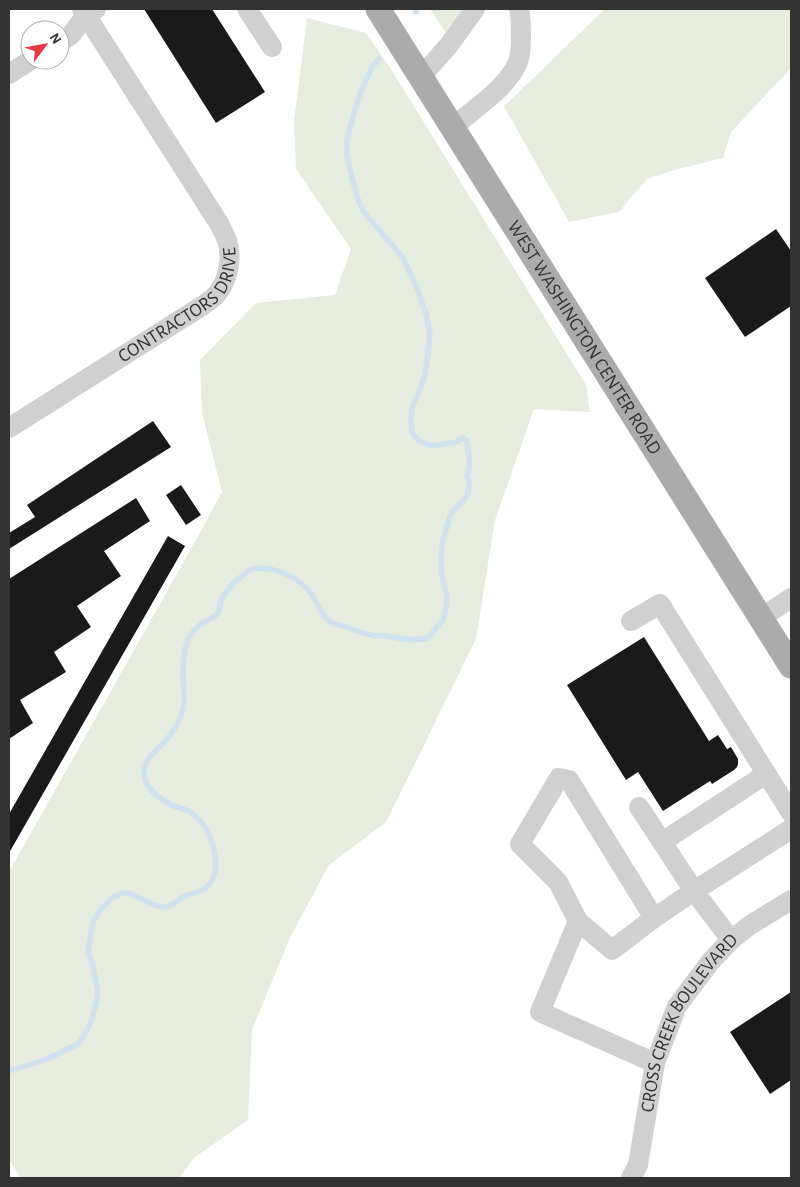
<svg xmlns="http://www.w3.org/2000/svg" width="800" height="1187" font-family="'Alegreya Sans',sans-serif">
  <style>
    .green { fill: #e6ecdf }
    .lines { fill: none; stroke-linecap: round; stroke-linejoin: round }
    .stream { stroke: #cfe2ee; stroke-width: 5.5 }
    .building { fill: #1a1a1a }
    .minor { stroke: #d0d0d0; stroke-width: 20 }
    .major { stroke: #ababab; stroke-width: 25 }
    .labels { text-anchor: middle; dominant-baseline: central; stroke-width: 5; stroke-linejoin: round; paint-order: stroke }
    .street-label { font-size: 19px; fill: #333; stroke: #fff }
  </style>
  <rect width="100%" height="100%" fill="#fff"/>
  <g class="green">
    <path d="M430,9H468L447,35Z"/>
    <path d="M605,9H791V68L731,132L723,158L674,170L647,179L619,212L569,222L504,106Z"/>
    <path d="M307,18L366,33L391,69L586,385L590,412L534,409L495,520L476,639L386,822L328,866L289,940L252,1030L248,1120L195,1157L179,1178H21L9,1160V872L196,540L222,492L202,413L200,360L256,303L335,295L351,249L296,169L294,121Z"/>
  </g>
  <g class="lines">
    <g class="stream">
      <path d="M416,12V9"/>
      <path d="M9,1071L47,1059L78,1044L83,1037L91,1022L97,1000L98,991L92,962L88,952L93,922L101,909L113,897L123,893H129L156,906L167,907C173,905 178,900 183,897C189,894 195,893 201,891C216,883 218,866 214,851C211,835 205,824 192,813C187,809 178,808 171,805C160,799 146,789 144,775C142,759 158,750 167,739C173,732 178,724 181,716C187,701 183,690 183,675C183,666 184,654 186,645C187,637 195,629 201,624C207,620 216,618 219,611C221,607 220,603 221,600C224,594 235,580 241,577C243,575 247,572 250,570C271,563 301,578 313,596C318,604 321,614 329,621C333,624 339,625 343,626C354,630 365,634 376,636C380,636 383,635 387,636C402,639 413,641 428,638L443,620L446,609L447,597L442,577L441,554L443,540L450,516L457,506L463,501L468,493L469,484L467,475L470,464L467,441L463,438L460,439L457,442L431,446L419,441L412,433L411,419L412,407L420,390L425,374L428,353L430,334L426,314L417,288L403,258L363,211L356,194L347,155V141L354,112L362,89L372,67L379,59"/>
    </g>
  </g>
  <g class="building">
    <path d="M144,9H212L265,92L216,123Z"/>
    <path d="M776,229L791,251V306L745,337L705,278Z"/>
    <path d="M153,421L171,447L9,549V533L35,517L27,505Z"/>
    <path d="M181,485L201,515L186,525L166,495Z"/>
    <path d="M136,498L150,521L104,551L121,576L77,606L91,627L54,652L66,672L20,700L33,723L9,739V579Z"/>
    <path d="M168,536L185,546L9,853V814Z"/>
    <path d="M644,637L709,741L718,735L727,749L731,747L738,759V764L737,767L734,770L712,784L710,781L663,811L638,772L626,780L567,685Z"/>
    <path d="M791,992V1080L770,1094L730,1032Z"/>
  </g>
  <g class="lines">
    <g class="minor">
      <path d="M247,9L272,47"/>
      <path d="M60,42L71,35L86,15L96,9"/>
      <path d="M9,74L31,60"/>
      <path d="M421,77L449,45L475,9"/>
      <path d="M453,127C473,110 508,87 518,62C521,54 521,44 521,35C521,27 521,17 519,9"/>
      <path id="s1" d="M9,428L202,306C206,303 211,300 215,296C228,282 233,259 227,240C225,235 222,230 220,225L82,9"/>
      <path d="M761,618L791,598"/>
      <path d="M631,621L660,604L791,813"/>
      <path d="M639,807L662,842"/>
      <path d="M654,918L612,950L578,921L558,882L520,844L559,778L569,780L654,918L694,891L662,842L766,774"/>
      <path d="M578,921L540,1012L655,1063"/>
      <path d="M731,940L694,891L791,829"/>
      <path id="s2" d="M631,1178L638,1165L655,1063L677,1006L711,961L731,940L750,925L791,900"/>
    </g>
    <path class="major" id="s3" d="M378,9L791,666"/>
  </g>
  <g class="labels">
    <g class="street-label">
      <text stroke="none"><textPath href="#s1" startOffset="214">CONTRACTORS DRIVE</textPath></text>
      <text stroke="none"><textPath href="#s3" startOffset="388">WEST WASHINGTON CENTER ROAD</textPath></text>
      <text stroke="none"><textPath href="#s2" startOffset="169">CROSS CREEK BOULEVARD</textPath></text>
    </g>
  </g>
  <rect width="800" height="1187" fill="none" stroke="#333333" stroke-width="20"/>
  <g transform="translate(45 45) rotate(58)"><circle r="24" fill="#ffffff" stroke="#adadad"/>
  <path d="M0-4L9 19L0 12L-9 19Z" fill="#e63946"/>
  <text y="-8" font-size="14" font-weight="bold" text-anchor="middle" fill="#333333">N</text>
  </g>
</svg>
